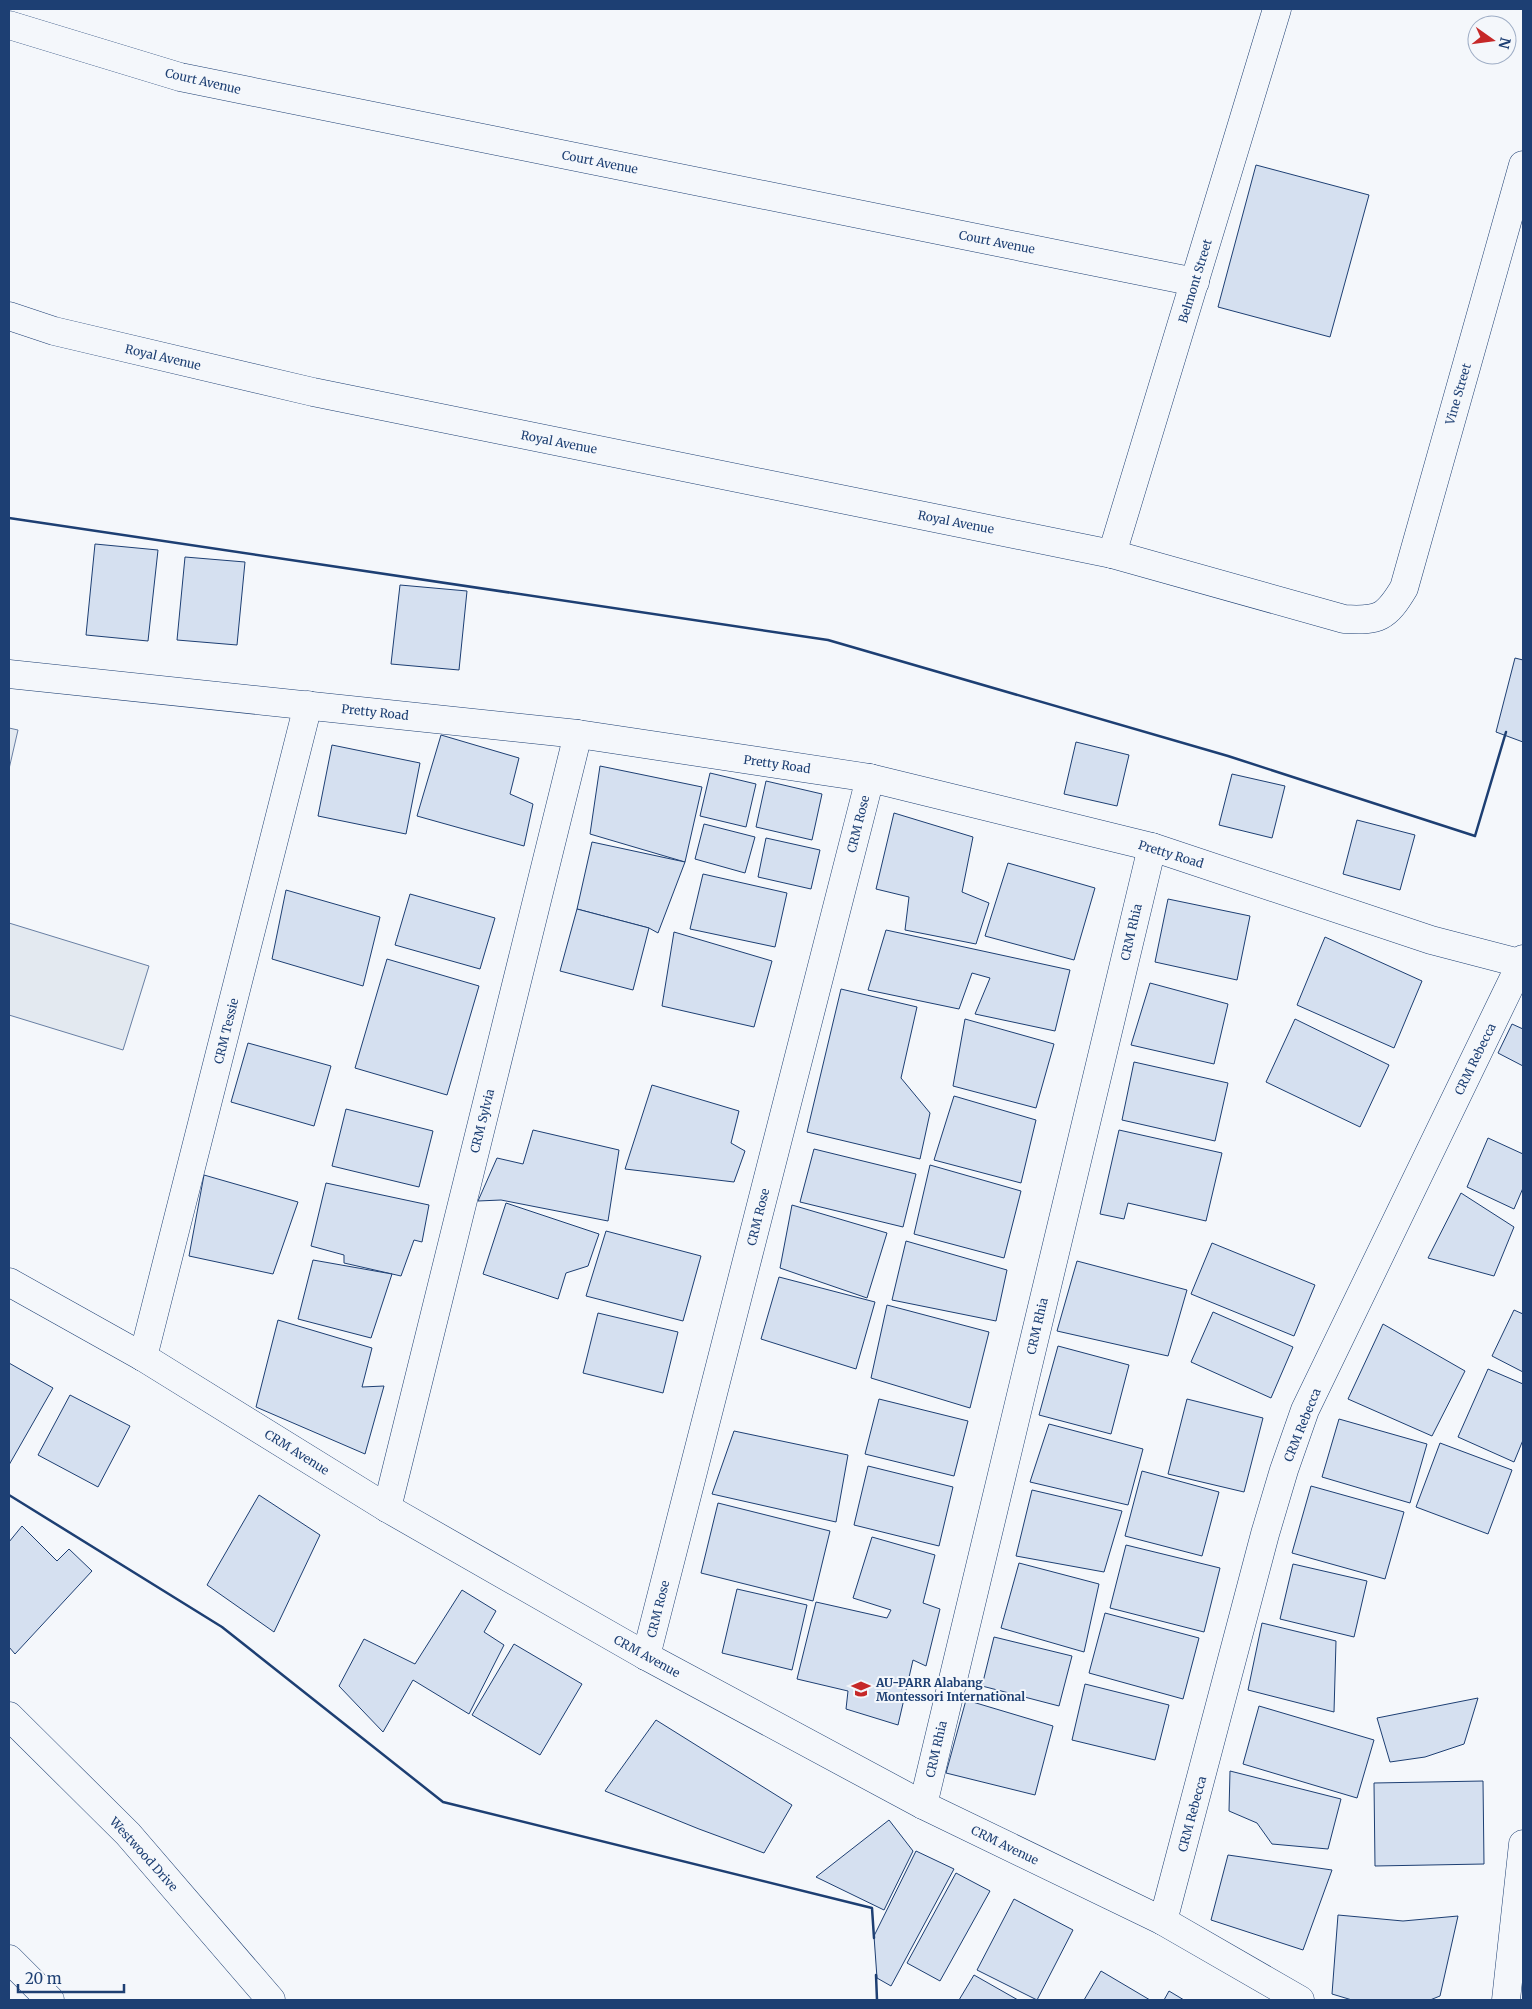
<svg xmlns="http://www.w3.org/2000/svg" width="1532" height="2009" font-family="Merriweather,serif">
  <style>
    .green { fill: #e3e9f0; stroke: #687fa3 }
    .building { fill: #d5e0f0; stroke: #1d3f73 }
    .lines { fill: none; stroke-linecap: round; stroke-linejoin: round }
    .minor-casing { stroke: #1d3f73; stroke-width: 29 }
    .minor { stroke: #f4f7fb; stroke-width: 28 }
    .wall { stroke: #1d3f73; stroke-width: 2.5 }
    .labels { text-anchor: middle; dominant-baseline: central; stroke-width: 4; stroke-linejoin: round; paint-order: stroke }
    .street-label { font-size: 12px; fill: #1d3f73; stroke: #f4f7fb }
    .poi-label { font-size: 12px; font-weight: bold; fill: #1d3f73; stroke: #f4f7fb; text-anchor: start }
  </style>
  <rect width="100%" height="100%" fill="#f4f7fb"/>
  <g class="green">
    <path d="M9,728L18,730L9,769Z"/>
    <path d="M9,923L149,966L123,1050L9,1015Z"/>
  </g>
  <g class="building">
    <path d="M1256,165L1369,195L1330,337L1218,307Z"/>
    <path d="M95,544L158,550L148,641L86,635Z"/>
    <path d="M185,557L245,562L237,645L177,640Z"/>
    <path d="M400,585L467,591L459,670L391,664Z"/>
    <path d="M1515,658L1523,660V742L1496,732Z"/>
    <path d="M441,735L519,758L510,794L533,804L524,846L417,816Z"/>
    <path d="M1076,742L1129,755L1117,806L1064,794Z"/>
    <path d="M332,745L420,763L406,834L318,816Z"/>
    <path d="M600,766L702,787L685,862L590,834Z"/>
    <path d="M710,773L756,784L746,827L700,816Z"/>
    <path d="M1232,774L1285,786L1272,838L1219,825Z"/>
    <path d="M766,781L822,794L812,840L756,827Z"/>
    <path d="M894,813L973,837L962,892L989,903L976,944L905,930L909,897L876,889Z"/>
    <path d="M1357,820L1415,835L1400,890L1343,874Z"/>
    <path d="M704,824L755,837L745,873L695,859Z"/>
    <path d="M766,838L820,850L811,889L758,877Z"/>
    <path d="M592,842L685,862L658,933L649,928L577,909Z"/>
    <path d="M1008,863L1095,888L1074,960L985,936Z"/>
    <path d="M703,874L787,893L775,947L690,929Z"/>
    <path d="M286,890L380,917L363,986L272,959Z"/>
    <path d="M410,894L495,918L480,969L395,945Z"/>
    <path d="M1168,899L1250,916L1237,980L1155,962Z"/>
    <path d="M577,909L649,928L633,990L560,971Z"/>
    <path d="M886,930L1070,970L1055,1031L975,1014L990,978L972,973L959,1009L868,990Z"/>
    <path d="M674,932L772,961L754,1027L662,1006Z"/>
    <path d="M1325,937L1422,981L1394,1048L1297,1005Z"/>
    <path d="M387,959L479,986L447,1095L355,1068Z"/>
    <path d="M1150,983L1228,1004L1214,1064L1131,1045Z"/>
    <path d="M841,989L917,1007L901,1078L930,1113L920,1159L807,1132Z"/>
    <path d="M965,1019L1054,1044L1036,1108L953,1086Z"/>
    <path d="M1295,1019L1389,1065L1360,1127L1266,1082Z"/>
    <path d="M1512,1024L1523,1029V1066L1498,1053Z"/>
    <path d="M248,1043L331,1066L314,1126L231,1102Z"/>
    <path d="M1134,1062L1228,1083L1215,1141L1122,1120Z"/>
    <path d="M652,1085L739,1111L731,1143L745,1151L734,1182L625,1169Z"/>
    <path d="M954,1096L1036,1120L1021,1183L934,1160Z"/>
    <path d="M346,1109L433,1131L419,1187L332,1166Z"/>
    <path d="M533,1130L619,1150L608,1221L501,1200L478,1201L497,1158L523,1164Z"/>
    <path d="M1119,1130L1222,1153L1206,1221L1128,1203L1124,1219L1100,1214Z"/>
    <path d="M1488,1138L1523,1154V1188L1514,1209L1467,1187Z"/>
    <path d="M814,1149L916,1174L903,1227L800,1202Z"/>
    <path d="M930,1165L1021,1191L1004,1258L914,1234Z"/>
    <path d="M204,1175L298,1202L273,1274L189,1256Z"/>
    <path d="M326,1183L429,1205L422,1242L414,1240L401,1276L344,1263V1255L311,1246Z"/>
    <path d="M1461,1193L1514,1227L1494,1276L1428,1258Z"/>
    <path d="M506,1203L599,1234L588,1266L566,1273L558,1299L483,1274Z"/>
    <path d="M792,1205L887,1233L867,1298L780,1268Z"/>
    <path d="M606,1231L701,1256L683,1321L586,1296Z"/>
    <path d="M906,1241L1007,1270L996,1321L892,1300Z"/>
    <path d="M1212,1243L1315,1285L1294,1336L1191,1294Z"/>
    <path d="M313,1260L392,1274L371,1338L298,1319Z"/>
    <path d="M1077,1261L1187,1290L1168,1356L1057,1331Z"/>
    <path d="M779,1277L875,1302L856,1369L761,1339Z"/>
    <path d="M887,1305L989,1332L970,1408L871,1378Z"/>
    <path d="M1514,1310L1523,1314V1372L1492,1356Z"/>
    <path d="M1213,1312L1293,1347L1271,1398L1191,1362Z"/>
    <path d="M598,1313L678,1332L663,1393L583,1373Z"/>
    <path d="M278,1320L372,1348L362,1387L384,1386L365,1454L256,1407Z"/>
    <path d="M1383,1324L1465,1371L1432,1436L1348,1399Z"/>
    <path d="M1058,1346L1129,1365L1111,1434L1039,1415Z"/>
    <path d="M9,1363L53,1388L9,1465Z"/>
    <path d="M1488,1369L1523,1384V1440L1514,1462L1458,1437Z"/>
    <path d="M70,1395L130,1426L98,1487L38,1455Z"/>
    <path d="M879,1399L968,1421L954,1476L865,1454Z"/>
    <path d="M1187,1399L1263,1418L1244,1492L1168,1474Z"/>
    <path d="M1339,1419L1427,1444L1410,1503L1322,1477Z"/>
    <path d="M1049,1424L1143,1449L1128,1505L1030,1482Z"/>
    <path d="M734,1431L848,1455L836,1522L712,1494Z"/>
    <path d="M1440,1443L1512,1470L1488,1534L1416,1507Z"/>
    <path d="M868,1466L953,1487L939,1546L854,1525Z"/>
    <path d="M1142,1471L1219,1492L1202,1556L1125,1536Z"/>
    <path d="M1311,1486L1404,1512L1385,1579L1292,1553Z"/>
    <path d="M1032,1490L1122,1511L1104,1572L1016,1556Z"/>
    <path d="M259,1495L320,1535L274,1632L207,1585Z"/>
    <path d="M718,1503L830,1531L813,1601L701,1573Z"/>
    <path d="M22,1526L57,1561L69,1549L92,1571L15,1654L9,1647V1542Z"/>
    <path d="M872,1537L935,1555L923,1603L940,1609L926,1666L913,1660L898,1725L846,1709L848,1691L797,1679L816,1602L887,1618L891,1610L853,1598Z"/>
    <path d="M1126,1545L1220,1568L1204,1632L1110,1608Z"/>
    <path d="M1019,1563L1099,1584L1084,1652L1001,1628Z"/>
    <path d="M1293,1564L1367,1581L1354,1637L1280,1619Z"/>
    <path d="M737,1589L807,1605L792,1670L722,1653Z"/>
    <path d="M462,1590L496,1611L484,1632L504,1645L469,1714L413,1680L383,1732L339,1686L364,1639L415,1664Z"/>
    <path d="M1105,1613L1199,1638L1183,1699L1089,1673Z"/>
    <path d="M1262,1623L1336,1641L1334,1712L1248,1690Z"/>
    <path d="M994,1637L1072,1656L1059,1706L982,1686Z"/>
    <path d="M514,1644L582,1684L540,1755L472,1715Z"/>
    <path d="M1085,1684L1169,1705L1155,1760L1072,1740Z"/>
    <path d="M1478,1698L1464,1744L1425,1757L1390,1762L1377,1718Z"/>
    <path d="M966,1700L1053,1726L1035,1795L946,1773Z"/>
    <path d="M1259,1706L1374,1740L1357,1798L1243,1764Z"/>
    <path d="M656,1720L792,1805L764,1853L699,1829L605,1791Z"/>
    <path d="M1230,1771L1341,1799L1328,1849L1272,1844L1257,1823L1229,1811Z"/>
    <path d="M1483,1781L1484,1864L1375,1866L1374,1783Z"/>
    <path d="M889,1820L913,1851L884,1910L816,1877Z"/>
    <path d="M916,1851L954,1869L891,1986L877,1978L874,1936Z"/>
    <path d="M1228,1855L1332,1870L1303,1950L1211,1920Z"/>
    <path d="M956,1873L990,1891L940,1981L907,1963Z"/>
    <path d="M1014,1899L1073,1930L1037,2000L977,1970Z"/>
    <path d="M1338,1915L1403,1921L1458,1916L1440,1996L1430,2000H1352L1332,1994Z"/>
    <path d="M1101,1971L1150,2000H1084Z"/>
    <path d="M974,1975L1018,2000H959Z"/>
    <path d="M1169,1991L1184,2000H1164Z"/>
  </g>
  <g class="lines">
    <g class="minor-casing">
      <g id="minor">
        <path d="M9,25L180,77L1195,282"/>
        <path d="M9,316L54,331L313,392L1112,554L1344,619C1379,621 1386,618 1404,588L1523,165"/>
        <path d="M1112,554L1277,9"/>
        <path d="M9,674L578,734L870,778L1152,847L1431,940L1523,964"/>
        <path d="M9,1282L143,1357L387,1508L646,1656L923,1805L1163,1921L1300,2000"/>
        <path d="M143,1357L308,705"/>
        <path d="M387,1508L578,734"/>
        <path d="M646,1656L870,778"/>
        <path d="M9,1716L128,1834L271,2000"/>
        <path d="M923,1805L1152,847"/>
        <path d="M1163,1921L1265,1534L1284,1470L1305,1410L1523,959"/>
        <path d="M9,1959L50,2000"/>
        <path d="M1506,2000L1523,1844"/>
      </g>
    </g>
    <use href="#minor" class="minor"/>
    <g class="wall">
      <path d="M9,518L828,640L1228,756L1475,836L1506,732"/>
      <path d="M9,1495L222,1627L443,1802L872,1908L874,1938"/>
      <path d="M876,1975L877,2000"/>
    </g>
  </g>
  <defs>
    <g id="school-bare" transform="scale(1.5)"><path d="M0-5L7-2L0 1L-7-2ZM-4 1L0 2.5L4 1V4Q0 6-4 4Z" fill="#c62828" stroke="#f4f7fb" stroke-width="2.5" paint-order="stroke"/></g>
  </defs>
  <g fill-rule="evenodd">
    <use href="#school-bare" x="861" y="1689"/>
  </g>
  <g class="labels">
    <g class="street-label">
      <text transform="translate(203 81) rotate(13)">Court Avenue</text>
      <text transform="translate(600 162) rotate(11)">Court Avenue</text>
      <text transform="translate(997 242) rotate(11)">Court Avenue</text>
      <text transform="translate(1195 281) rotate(-73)">Belmont Street</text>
      <text transform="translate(163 357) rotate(13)">Royal Avenue</text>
      <text transform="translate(1458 394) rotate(-74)">Vine Street</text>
      <text transform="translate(559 442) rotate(11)">Royal Avenue</text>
      <text transform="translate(956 522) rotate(11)">Royal Avenue</text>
      <text transform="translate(375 712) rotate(6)">Pretty Road</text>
      <text transform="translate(777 764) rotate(8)">Pretty Road</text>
      <text transform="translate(858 824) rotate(-76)">CRM Rose</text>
      <text transform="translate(1171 854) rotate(17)">Pretty Road</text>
      <text transform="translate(1131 932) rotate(-77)">CRM Rhia</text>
      <text transform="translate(226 1031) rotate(-76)">CRM Tessie</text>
      <text transform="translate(1475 1059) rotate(-64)">CRM Rebecca</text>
      <text transform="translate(482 1121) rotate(-76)">CRM Sylvia</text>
      <text transform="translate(758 1217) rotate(-76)">CRM Rose</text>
      <text transform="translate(1037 1326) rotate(-77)">CRM Rhia</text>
      <text transform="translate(1302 1425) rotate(-68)">CRM Rebecca</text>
      <text transform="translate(297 1452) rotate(32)">CRM Avenue</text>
      <text transform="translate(658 1609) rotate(-76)">CRM Rose</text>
      <text transform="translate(647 1656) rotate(29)">CRM Avenue</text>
      <text transform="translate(936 1749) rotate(-77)">CRM Rhia</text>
      <text transform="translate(1192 1814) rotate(-75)">CRM Rebecca</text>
      <text transform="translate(1005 1845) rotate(26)">CRM Avenue</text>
      <text transform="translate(144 1854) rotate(48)">Westwood Drive</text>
    </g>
    <g class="poi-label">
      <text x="876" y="1682">AU-PARR Alabang<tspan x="876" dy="14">Montessori International</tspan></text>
    </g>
  </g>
  <rect width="1532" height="2009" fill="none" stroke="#1d3f73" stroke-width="20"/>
  <g transform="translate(1492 40) rotate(104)"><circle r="24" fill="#f4f7fb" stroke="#9eadc5"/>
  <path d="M0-4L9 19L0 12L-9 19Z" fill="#c62828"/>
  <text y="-8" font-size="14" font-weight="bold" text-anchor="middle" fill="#1d3f73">N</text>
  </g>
  <path d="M18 1984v8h106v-8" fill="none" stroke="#1d3f73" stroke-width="2.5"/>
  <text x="25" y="1984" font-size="15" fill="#1d3f73" stroke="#f4f7fb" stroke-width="4" paint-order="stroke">20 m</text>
</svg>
